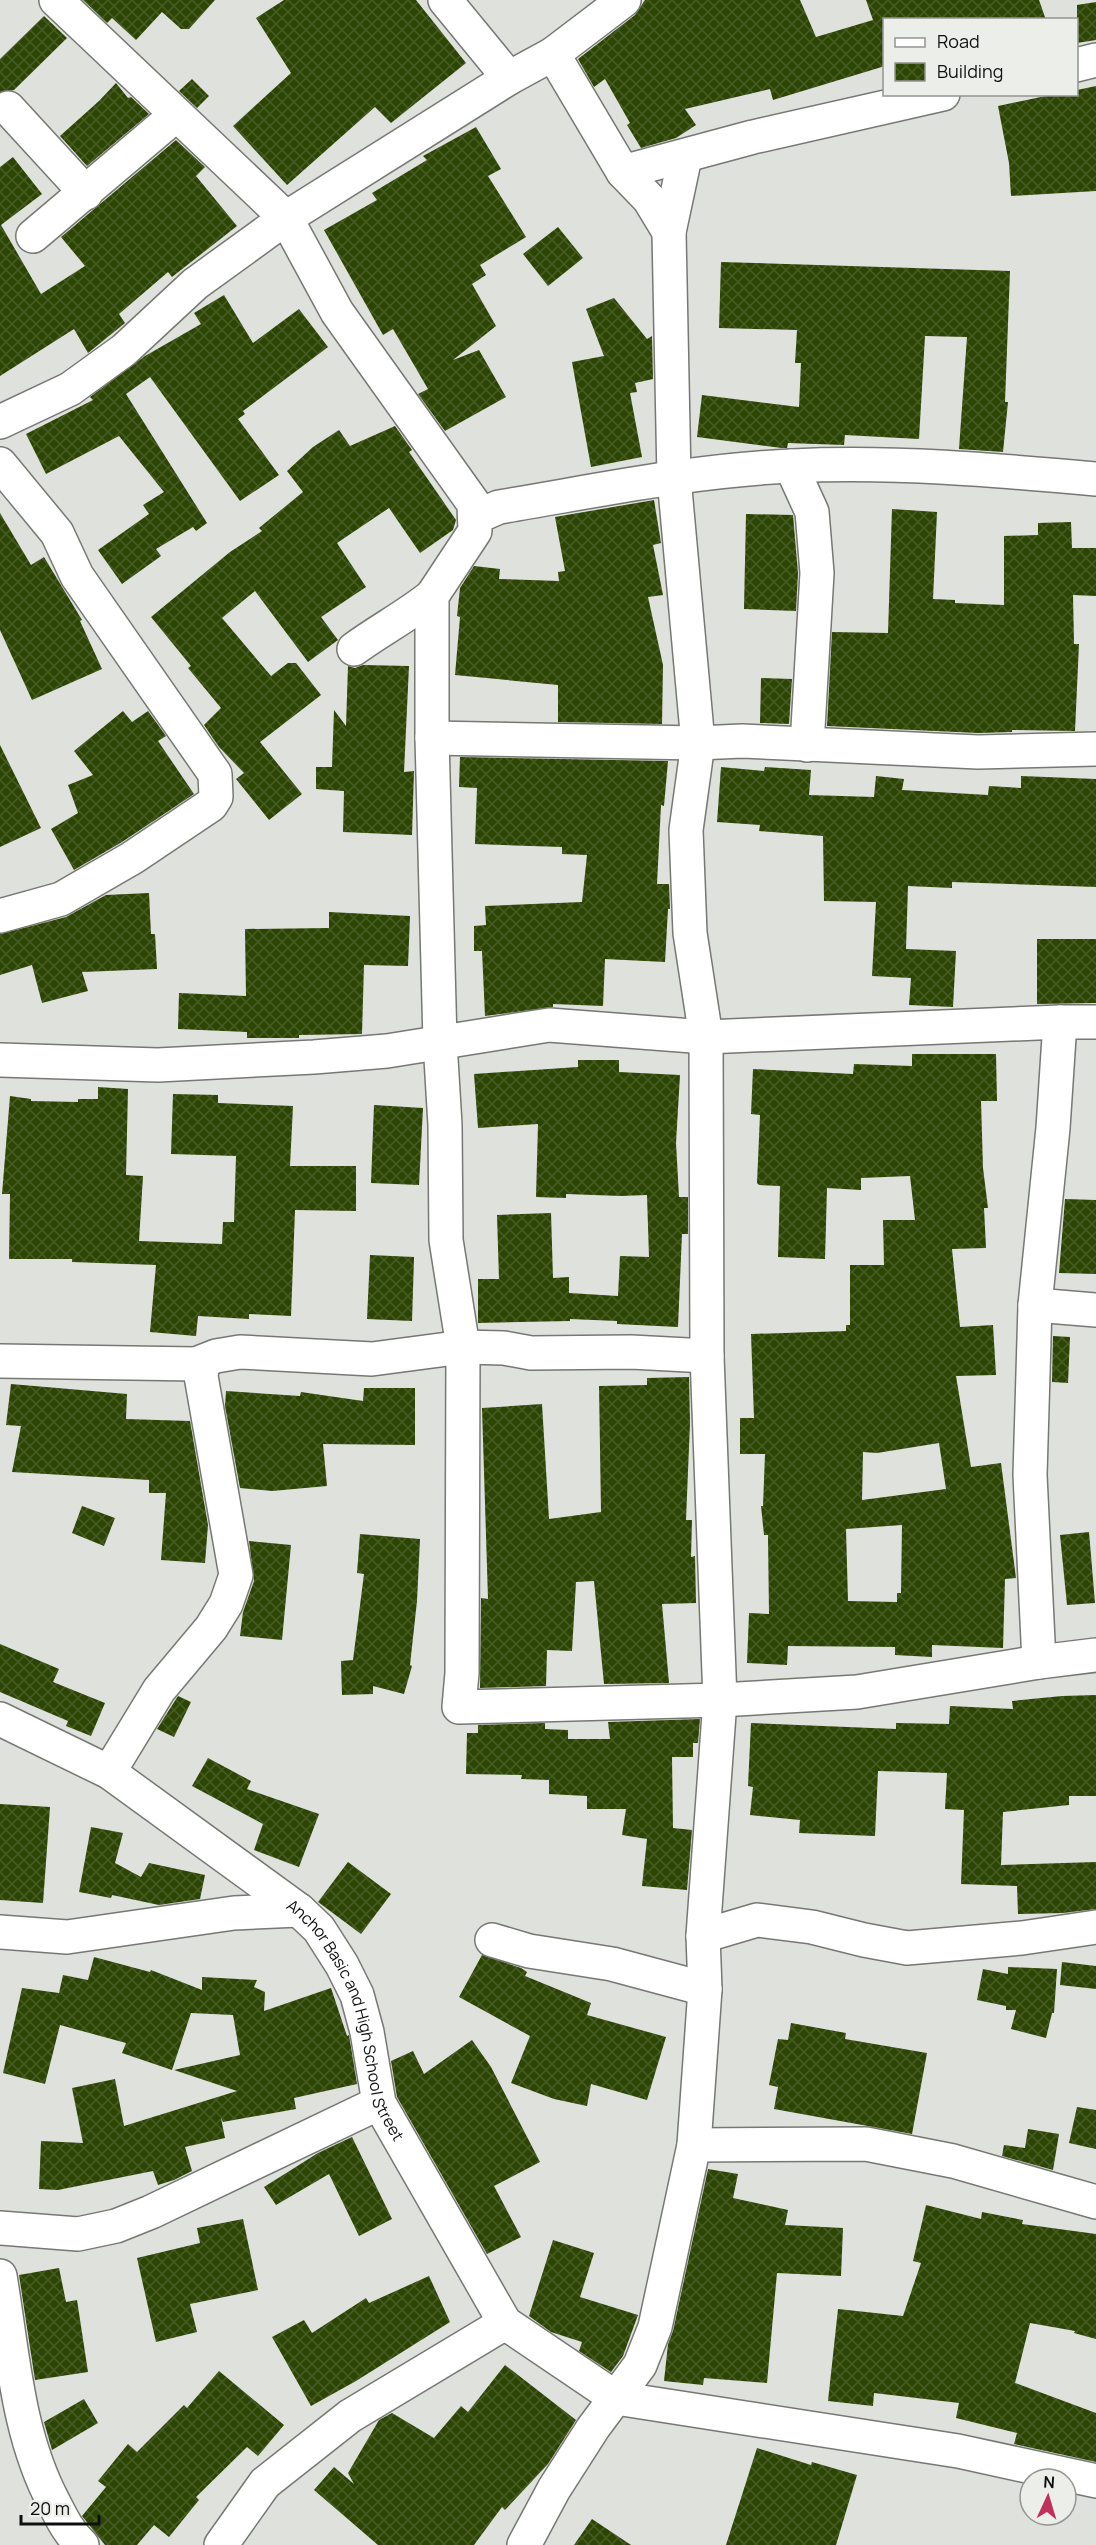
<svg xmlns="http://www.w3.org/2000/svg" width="1096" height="2545" font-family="Manrope,sans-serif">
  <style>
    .building { fill: url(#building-cross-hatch); fill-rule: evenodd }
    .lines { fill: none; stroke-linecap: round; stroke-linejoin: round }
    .minor-casing { stroke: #767874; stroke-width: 36 }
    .minor { stroke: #fff; stroke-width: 33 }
    .labels { text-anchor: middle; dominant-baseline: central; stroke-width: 6; stroke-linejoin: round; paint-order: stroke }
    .street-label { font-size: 16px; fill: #0e0f0e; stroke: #eceeea }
  </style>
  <defs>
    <pattern id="building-cross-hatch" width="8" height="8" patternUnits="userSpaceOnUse" patternTransform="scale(1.5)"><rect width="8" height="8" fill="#2c4503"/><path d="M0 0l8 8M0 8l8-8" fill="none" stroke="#485c27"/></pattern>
  </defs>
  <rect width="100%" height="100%" fill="#dfe1dd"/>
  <g class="building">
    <path d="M83,0H215L189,29H181L162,12L136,40L112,18L107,23Z"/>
    <path d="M284,0H416L466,63L391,123L375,107L287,185L233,126L291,73L256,18Z"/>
    <path d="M645,0H800L816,37L873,20L866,0H1039L1046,20H885V66L773,100L770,89L685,109L696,125L676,138L641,148L627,125L630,123L605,79L594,87L578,59L635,15Z"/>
    <path d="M1096,2V40L1077,43V5Z"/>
    <path d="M44,16L67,38L14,90L0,92V59Z"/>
    <path d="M192,79L209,96L197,108L179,91Z"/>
    <path d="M116,83L128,98L131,97L149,114L87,166L60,136L99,101Z"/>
    <path d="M1096,86V191L1011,196L1009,163L998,106L1055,94H1077V90Z"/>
    <path d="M476,127L501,169L488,176L526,237L480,265L486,275L472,284L496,326L453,360L479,350L506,397L445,431L418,394L428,389L393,329L383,335L324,230L377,200L372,193L427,160L423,156Z"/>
    <path d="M176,140L205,167L196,176L237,226L172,277L168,272L119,314L125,323L88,353L74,329L0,376V167L13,157L42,194L1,225L41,294L85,266L61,237Z"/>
    <path d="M558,227L583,258L548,286L523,254Z"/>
    <path d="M721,262L1010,271L1005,402H1008L1003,452L959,449L967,337L925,336L919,439L845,435L844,445L788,443L787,448H782L697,437L702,395L799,407L801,363H795L797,330L719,328Z"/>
    <path d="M224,295L253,343L299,309L328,347L243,411L245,414L238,419L279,475L240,501L150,377L126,394L207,523L196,531L193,527L156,549L161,556L122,584L98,550L149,514L143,505L164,492L119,436L46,474L26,434L93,400L90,397L145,356L201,324L194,313Z"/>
    <path d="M614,298L647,339L652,336L653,379L635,383L637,392L630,393L642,457L591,467L572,362L604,356L586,309Z"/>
    <path d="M395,426L412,450L409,452L456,520L453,530L420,553L389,508L337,543L366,587L321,617L338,640L308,662L255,591L222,618L271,676L288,663H296L321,695L260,742L302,794L269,820L236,779L244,773L219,747L204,725L221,708L188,668L191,666L151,617L230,552L262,531L259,528L303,492L287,471L313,447L339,430L350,446Z"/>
    <path d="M654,500L661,543L653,545L663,595L648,597L663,665L662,724L558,722V685L455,675L460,617L457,616L460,588L474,566L500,569L499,579L559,581L558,572L565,571L555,517Z"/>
    <path d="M892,509L937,512L933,599L955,600V603L1004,605V536L1038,535V523L1071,522L1072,548H1096V596L1073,595L1074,644H1079L1075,731L1012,730V732L978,733L827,726L832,632L888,633Z"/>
    <path d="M0,513L31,565L44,557L82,620L80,621L102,669L32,700L0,630Z"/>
    <path d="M746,514L793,515L798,573L796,611L744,609Z"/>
    <path d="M363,665L409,666L404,772L414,771L412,835L343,832L344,791L316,789V767H332L334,710L346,726L348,666L355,668Z"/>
    <path d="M761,678L792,679L789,724L760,723Z"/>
    <path d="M123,711L132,722L148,711L166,736L158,741L194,794L122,842L74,870L51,829L78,813L68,785L93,775L74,751Z"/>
    <path d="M0,745L41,828L0,847Z"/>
    <path d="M460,757L668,761L664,806L661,805L657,884H669L670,909H668L665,962L605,959L603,1006L553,1004V1007L485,1016L482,951H474V926L486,925L485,906L582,902L587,855L562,854V847L475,844L477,788L459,787Z"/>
    <path d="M721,767L764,771L765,767L811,770L809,795L874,797L876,776L904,779L902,790L988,795L989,786L1021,788V776L1096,779V887L952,882V888L908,886L906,949L956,951L953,1007L909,1005L911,978L872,976L876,902L824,901L823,836L759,831L760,825L717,822Z"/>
    <path d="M149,893L151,934H155L157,969L82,972L88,991L42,1003L32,965L0,975V934L66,917L106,895Z"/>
    <path d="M329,912L410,916L408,966L364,965L362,1034L299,1035V1038H247V1032L178,1029L179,993L246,996L245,929L329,928Z"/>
    <path d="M1037,939H1096V1003L1037,1004Z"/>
    <path d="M912,1054H996L997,1101H981L983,1168L988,1208H984L986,1248L952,1249L960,1327L993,1325L996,1375L956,1376L971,1467L1001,1463L1016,1578L1005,1579L1003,1648L932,1645V1657L895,1655V1647L788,1646L787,1665L747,1663L749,1613L769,1614L768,1535H764L761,1506H763L765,1454H740V1418H754L751,1334L846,1331V1325H850V1265H884L883,1220H915L910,1176L861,1178V1190L827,1188L825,1259L778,1257L780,1186L759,1185L757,1183L760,1115L751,1114L753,1069L853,1074L854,1064L912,1066ZM939,1443L946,1489L862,1500L863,1452L877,1453ZM902,1525L901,1593H897V1602L848,1601L846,1529Z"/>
    <path d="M578,1060H619V1072L680,1075L676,1143L679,1197H688V1234H682L678,1327L617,1324V1321L570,1319V1321L478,1323V1279H499L497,1215L551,1213L553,1278L569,1277V1293L618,1296L620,1256L649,1257L647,1195L621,1196L566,1194V1198L536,1197L538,1124L478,1128L474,1074L578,1067Z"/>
    <path d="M98,1087L128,1089L126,1175L143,1176L139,1241L222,1244L223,1222H234L236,1156L171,1154L173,1094L218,1095V1103L293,1106L290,1166H356V1211L295,1210L291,1316L249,1314V1319L198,1316L196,1336L150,1332L156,1265L72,1262V1259H9L10,1194H2L10,1096L31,1099V1101L78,1102V1099H98Z"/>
    <path d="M374,1105L423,1108L419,1185L371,1183Z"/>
    <path d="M1065,1199L1096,1200V1274L1059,1273Z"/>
    <path d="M370,1255L414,1257L412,1321L367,1319Z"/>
    <path d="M1053,1336L1070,1337L1068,1383L1052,1382Z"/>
    <path d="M689,1377L690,1423L686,1520H692L691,1557L695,1556L696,1603L662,1604L669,1683L604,1684L594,1581L576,1582L572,1651L547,1650L546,1686L480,1688L481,1598L488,1599L482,1408L542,1404L549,1519L601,1512L599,1386L647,1385V1378Z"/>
    <path d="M11,1384L127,1394L126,1419L190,1421L208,1525L205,1563L161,1560L166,1493H149V1480L12,1472L21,1426L6,1425Z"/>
    <path d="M364,1388H415V1445L323,1444L327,1486L272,1491L240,1488L225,1406L226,1391L300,1396L301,1392L363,1401Z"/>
    <path d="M82,1506L115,1518L104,1546L72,1533Z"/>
    <path d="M1089,1532L1095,1603L1067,1605L1060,1535Z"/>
    <path d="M360,1534L420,1539L417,1601L410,1665L412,1666L404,1694L373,1686V1694L342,1695L341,1661L353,1660L364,1574L357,1573Z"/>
    <path d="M249,1541L291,1545L282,1640L240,1636L243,1612L254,1581Z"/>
    <path d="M0,1644L59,1669L53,1682L105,1703L91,1736L66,1726L68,1721L0,1692Z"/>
    <path d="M1096,1695V1796H1069V1805L1003,1812L1001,1865L1096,1862V1909L1063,1913L1018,1914L1017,1886L961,1884L964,1810L945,1809L947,1773L878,1771L875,1836L799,1833L800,1820L750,1815L753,1787L748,1786L751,1723L896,1729V1723L949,1724L950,1706L1013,1709L1012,1701L1062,1696Z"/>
    <path d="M178,1696L191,1702L174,1737L157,1729Z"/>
    <path d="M700,1719L698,1743H693V1757H672L673,1828L692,1830L687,1890L642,1886L647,1839L622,1835L626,1809H587V1796L549,1794V1780L521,1779L522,1775L466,1774L467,1733H478V1725L545,1723V1729L568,1730V1739H610L608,1722Z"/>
    <path d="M208,1758L251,1781L247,1789L319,1814L299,1867L254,1850L263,1824L192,1786Z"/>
    <path d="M0,1804L50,1807L43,1903L0,1900Z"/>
    <path d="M91,1827L123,1833L115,1863L141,1877L149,1863L205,1875L200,1899L159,1905L112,1895L111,1898L79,1892Z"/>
    <path d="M348,1862L391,1894L361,1934L318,1902Z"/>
    <path d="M482,1955L521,1968L527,1972L525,1976L591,2003L587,2015L666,2037L647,2100L591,2084L587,2106L554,2099L511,2083L530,2036L459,1997Z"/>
    <path d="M94,1957L150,1972L151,1970L202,1990V1977L257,1980L254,1987L265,1992L264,2011L331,1988L347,2036L349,2035L357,2084L294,2098L296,2109L223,2122L221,2118L225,2138L185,2147L192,2171L174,2180L158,2185L153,2171L58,2190L39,2189L41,2141L83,2143L72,2088L115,2079L124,2126L237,2091L174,2070L240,2055L233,2015L191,2013L172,2070L122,2053L126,2043L60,2025L45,2084L3,2073L22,1988L59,1993L63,1975L88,1980Z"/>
    <path d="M1062,1962L1096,1966V1989L1060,1985Z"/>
    <path d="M1008,1967L1057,1969L1054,2013H1052L1046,2038L1011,2029L1016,2010H1006V2006L977,2000L983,1969L1008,1974Z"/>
    <path d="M791,2023L846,2033L845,2039L927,2053L912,2134L774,2109L778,2087L769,2085L778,2039L788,2040Z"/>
    <path d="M472,2040L491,2067L540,2162L494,2186L521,2237L487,2254L397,2097L391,2061L413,2051L424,2074Z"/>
    <path d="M1077,2107L1096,2110V2149L1069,2143Z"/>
    <path d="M1028,2129L1059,2134L1053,2170L1002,2156L1004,2145L1025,2148Z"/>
    <path d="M352,2137L392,2219L359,2236L329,2174L276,2205L264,2187L318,2153Z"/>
    <path d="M708,2169L738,2174L733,2198L788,2210L785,2225L843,2228L841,2276L777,2273L767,2383L704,2378L703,2385L664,2381L668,2344L673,2331Z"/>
    <path d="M926,2205L981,2219L982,2212L1023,2220L1022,2224L1096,2234V2339L1074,2333L1075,2331L1030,2323L1015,2383L1096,2413V2462L1014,2444L1017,2433L956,2418L959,2403L874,2393L873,2406L828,2401L838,2309L903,2316L921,2263L913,2261Z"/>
    <path d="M243,2219L258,2290L190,2304L197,2332L156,2342L137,2258L200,2243L197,2228Z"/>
    <path d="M553,2240L594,2253L580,2297L638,2315L623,2356L611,2372L579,2351L582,2342L551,2332L529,2316Z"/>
    <path d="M59,2268L66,2302L77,2300L88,2372L35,2380L19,2275Z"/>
    <path d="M429,2276L450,2322L356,2381L311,2406L272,2337L304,2320L312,2333L366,2298L369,2303Z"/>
    <path d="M505,2365L576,2420L548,2464L505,2510L502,2507L474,2545H378L314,2490L334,2467L354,2484L348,2473L379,2420L392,2413L434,2438L461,2406L468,2412Z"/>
    <path d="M219,2371L284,2425L258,2456L247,2447L196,2497L199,2500L169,2537L154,2525L137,2545H105L82,2516L106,2487L98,2481L128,2444L137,2452L184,2405L187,2408Z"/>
    <path d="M84,2399L98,2423L52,2450L44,2422Z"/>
    <path d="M757,2448L811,2465L812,2462L857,2475L836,2545H726Z"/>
    <path d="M592,2519L631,2545H574Z"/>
  </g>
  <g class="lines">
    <g class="minor-casing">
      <g id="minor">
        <path d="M56,0L286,218L337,312L474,504L475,531L432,596V738L440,1042L445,1125L446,1240L463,1347L462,1673L459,1707L720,1700L857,1692L1039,1662L1096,1655"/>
        <path d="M445,0L509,78"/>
        <path d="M553,54L623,172L649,199L669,232"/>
        <path d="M1076,65L1096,60"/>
        <path d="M8,108L86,193"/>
        <path d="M623,172L753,137L943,94"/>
        <path d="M33,236L176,115"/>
        <path d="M0,422L70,389L124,350L195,284L286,218L509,78L553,54L624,0"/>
        <path d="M0,464L57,533L77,576L215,774L216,797L211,805L132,858L61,899L0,916"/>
        <path d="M791,466L812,512L817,573L807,745"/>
        <path d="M476,517L499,507C596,491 694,470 792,466C894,461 995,470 1096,479"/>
        <path d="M354,649C380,630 407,616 432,596"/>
        <path d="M432,738L698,743L742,741L978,752L1096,749"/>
        <path d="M0,1060L158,1065L314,1057L387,1051L549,1025L706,1037L1060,1022H1096"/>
        <path d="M1035,1305L1096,1310"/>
        <path d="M0,1361L196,1364"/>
        <path d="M1039,1662L1030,1475L1035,1305L1053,1128L1060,1022"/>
        <path id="s1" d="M0,1719L109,1772L299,1910L319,1929L342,1965L357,1995L367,2032L379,2103L505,2323L616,2398L958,2451L1096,2481"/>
        <path d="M109,1772L159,1690L211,1628L226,1604L236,1575L201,1376L202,1369L196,1364L216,1356L240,1352L372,1359L463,1347L504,1348L531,1353L631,1352L707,1356"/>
        <path d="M0,1932L67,1937L234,1913L299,1910"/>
        <path d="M703,1936L757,1920L812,1927L864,1940L907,1948L1022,1938L1096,1927"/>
        <path d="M492,1940L529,1951L612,1964L705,1989"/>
        <path d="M694,2145L866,2144L953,2161L1096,2202"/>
        <path d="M0,2228L78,2234L116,2226L151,2212L379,2103"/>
        <path d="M0,2276C13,2353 17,2434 54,2503C62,2519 69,2533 82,2545"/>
        <path d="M221,2545L265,2483L350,2416L505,2323"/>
        <path d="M524,2545L554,2489L593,2428L640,2365L655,2327L694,2145L705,1989L703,1936L720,1700L707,1356L706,1037L690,933L686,830L698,743L674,478L669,232L685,157"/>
      </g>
    </g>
    <use href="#minor" class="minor"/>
  </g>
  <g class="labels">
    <g class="street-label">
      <text stroke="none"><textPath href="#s1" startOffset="478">Anchor Basic and High School Street</textPath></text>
    </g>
  </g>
  <rect x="883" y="18" width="195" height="78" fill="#eceeea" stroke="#939592" stroke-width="1.5"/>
  <rect x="895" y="38" width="30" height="9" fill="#ffffff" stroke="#939592" stroke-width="1.5"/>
  <text x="937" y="48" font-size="18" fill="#0e0f0e">Road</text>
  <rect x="895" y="63" width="30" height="18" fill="url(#building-cross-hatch)" stroke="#939592" stroke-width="1.5"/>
  <text x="937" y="78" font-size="18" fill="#0e0f0e">Building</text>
  <g transform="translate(1048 2497) rotate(4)"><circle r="28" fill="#eceeea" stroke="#939592" stroke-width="1.5"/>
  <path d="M0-4.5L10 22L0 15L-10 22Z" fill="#bf305b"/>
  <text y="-9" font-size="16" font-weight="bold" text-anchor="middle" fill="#0e0f0e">N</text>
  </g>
  <path d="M21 2515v9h78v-9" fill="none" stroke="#0e0f0e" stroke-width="3"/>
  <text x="30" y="2515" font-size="18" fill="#0e0f0e" stroke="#eceeea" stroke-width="4.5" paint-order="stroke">20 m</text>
</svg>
